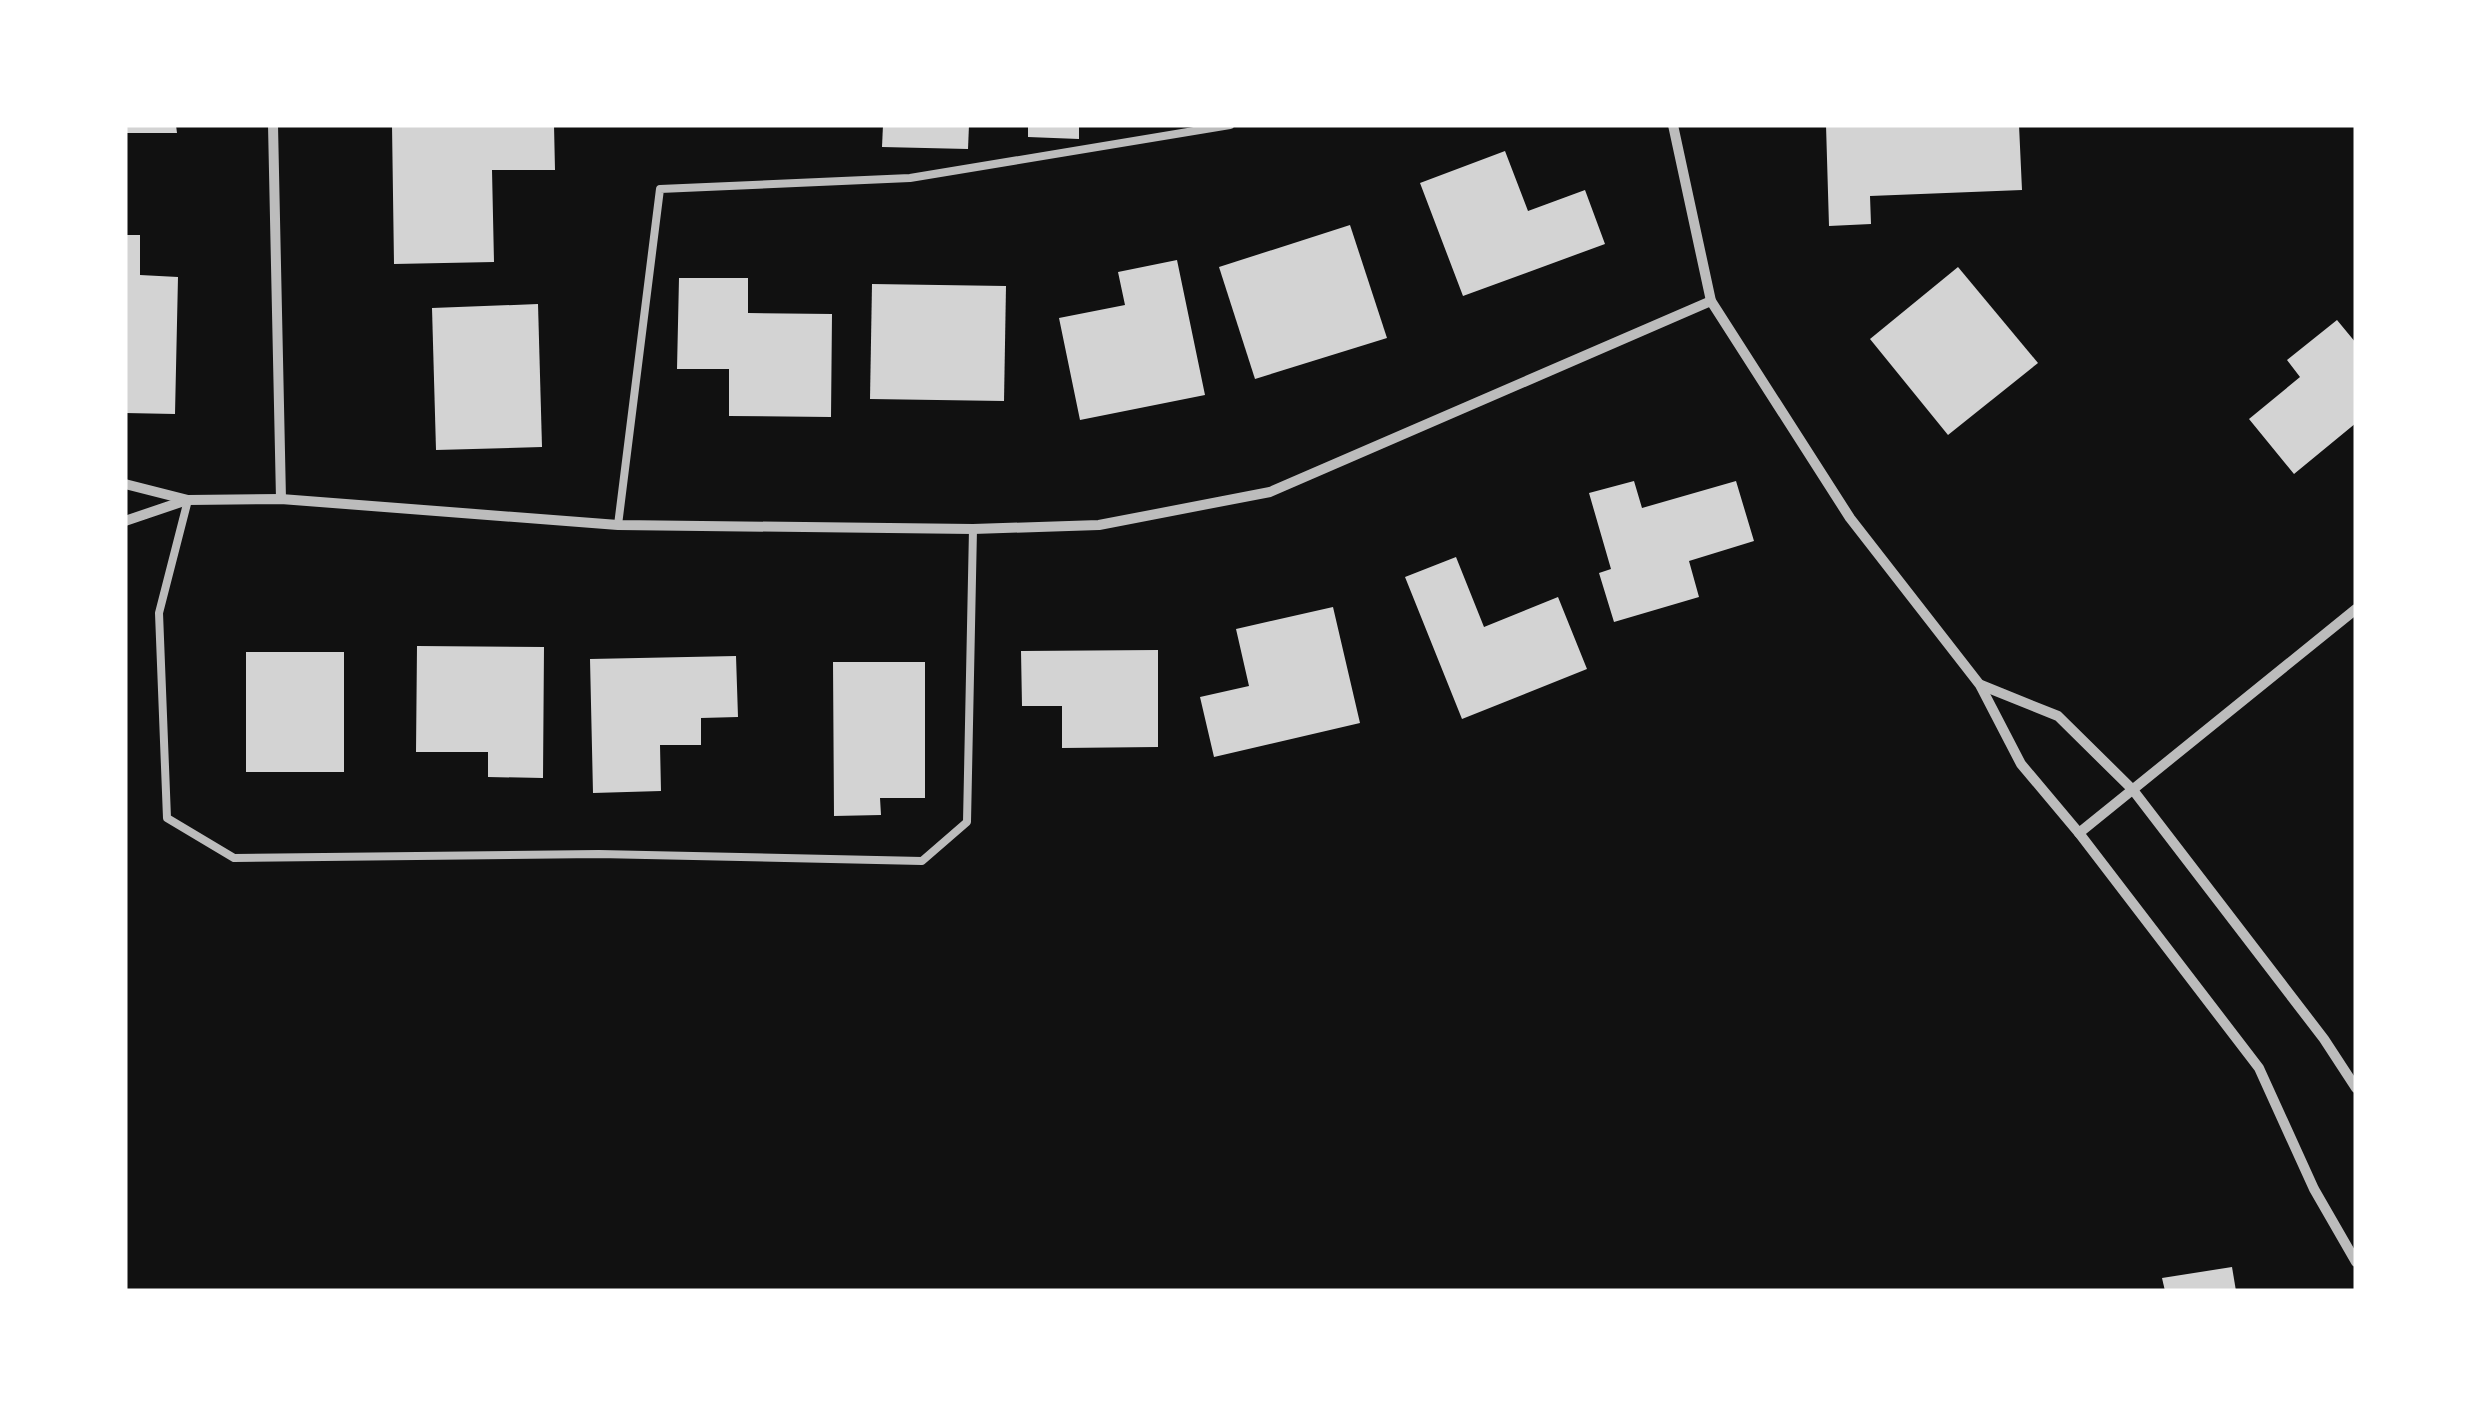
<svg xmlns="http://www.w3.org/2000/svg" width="2481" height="1416" font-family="Literata,serif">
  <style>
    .building { fill: #d3d3d3 }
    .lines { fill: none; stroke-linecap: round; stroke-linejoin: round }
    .service { stroke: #bcbcbc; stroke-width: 8 }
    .minor { stroke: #bcbcbc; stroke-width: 10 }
  </style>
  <rect width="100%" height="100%" fill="#111"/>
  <g class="building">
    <path d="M125,125H176L177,133H125Z"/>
    <path d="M392,125H554L555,170H492L494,262L394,264Z"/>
    <path d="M883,125H969L968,149L882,147Z"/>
    <path d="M1028,125H1079V139L1028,137Z"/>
    <path d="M1826,125H2019L2022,190L1870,196L1871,224L1829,226Z"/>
    <path d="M1505,151L1528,211L1585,190L1605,244L1463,296L1420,183Z"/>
    <path d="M1350,225L1387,338L1255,379L1219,267Z"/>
    <path d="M125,235H140V275L178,277L175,414L125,413Z"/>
    <path d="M1177,260L1205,395L1080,420L1059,318L1125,305L1118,272Z"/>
    <path d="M1958,267L2038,363L1948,435L1870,339Z"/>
    <path d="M679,278H748V313L832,314L831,417L729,416V369H677Z"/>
    <path d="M872,284L1006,286L1004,401L870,399Z"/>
    <path d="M538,304L542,447L436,450L432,308Z"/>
    <path d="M2337,320L2356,343V423L2294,474L2249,419L2300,377L2287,360Z"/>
    <path d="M1634,481L1642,508L1736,481L1754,541L1689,561L1699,597L1614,622L1599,573L1611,569L1589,493Z"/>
    <path d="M1456,557L1484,627L1558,597L1587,669L1462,719L1405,577Z"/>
    <path d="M1333,607L1360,723L1214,757L1200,697L1249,686L1236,629Z"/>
    <path d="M417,646L544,647L543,778L488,777V752H416Z"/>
    <path d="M1158,650V747L1062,748V706H1022L1021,651Z"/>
    <rect x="246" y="652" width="98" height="120"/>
    <path d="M736,656L738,717L701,718V745H660L661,791L593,793L590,659Z"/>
    <path d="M833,662H925V798H880L881,815L834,816Z"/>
    <path d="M2232,1267L2236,1291H2165L2162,1278Z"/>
  </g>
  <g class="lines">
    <g class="service">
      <path d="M188,500L159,613L167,818L234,858L599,854L922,861L967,822L973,529"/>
      <path d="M618,525L660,189L910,178L1230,125"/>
    </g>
    <g class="minor">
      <path d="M273,125L281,499"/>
      <path d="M1673,125L1711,301L1850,518L1980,685L2021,764L2079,833L2259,1068L2314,1189L2356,1262"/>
      <path d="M125,484L188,500L281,499L618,525L973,529L1099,525L1270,492L1711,301"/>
      <path d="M125,521L187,500"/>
      <path d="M1981,685L2058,716L2133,790L2324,1039L2356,1088"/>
      <path d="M2079,833L2356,609"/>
    </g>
  </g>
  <rect width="2481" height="1416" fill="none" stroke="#ffffff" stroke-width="255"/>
</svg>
